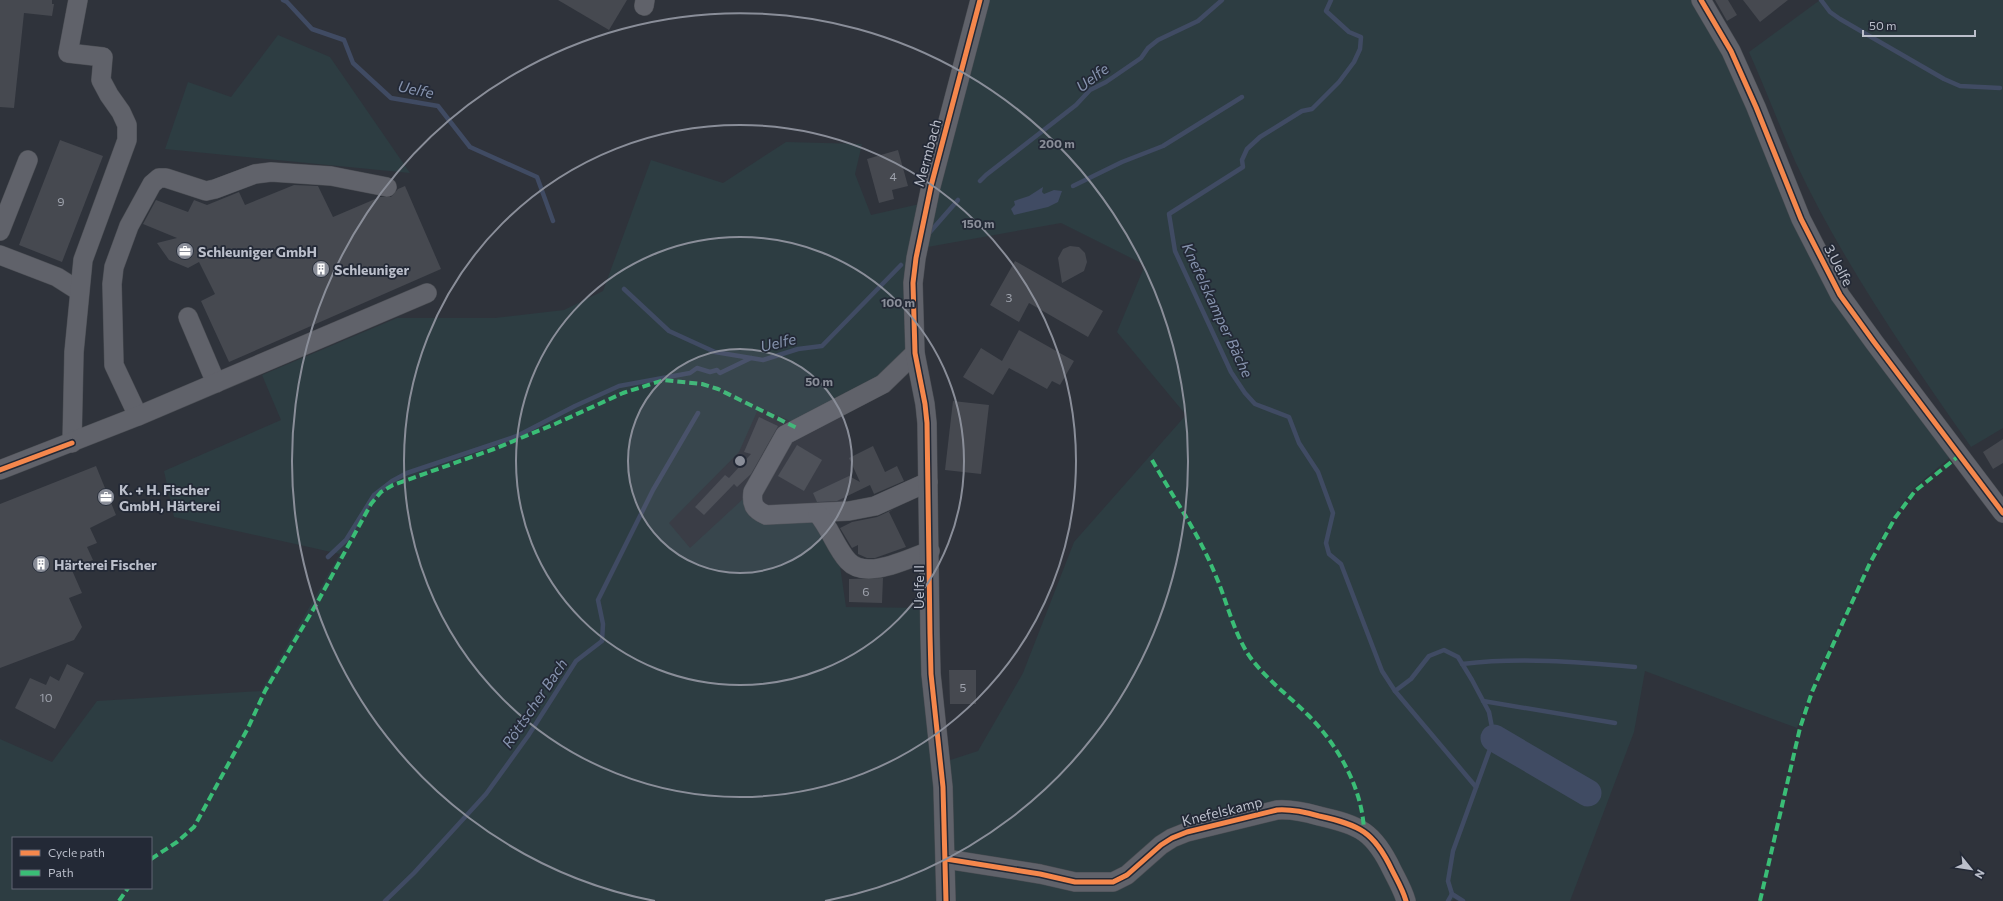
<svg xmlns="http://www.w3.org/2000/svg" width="2003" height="901" font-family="Commissioner,sans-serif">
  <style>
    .green { fill: #2d3d42; fill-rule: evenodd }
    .water { fill: #404b63 }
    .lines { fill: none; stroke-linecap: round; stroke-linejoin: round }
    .stream { stroke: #404b63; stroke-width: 4.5 }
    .river { stroke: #404b63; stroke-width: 27 }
    .building { fill: #464950 }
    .minor-casing { stroke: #4b4e54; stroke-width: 20 }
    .minor { stroke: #60626a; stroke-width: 19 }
    .quiet { stroke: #3abd76; stroke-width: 4; stroke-dasharray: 8 4; stroke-linecap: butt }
    .cycleway-casing { stroke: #232936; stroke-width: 8 }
    .cycleway { stroke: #f5874c; stroke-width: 5 }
    .ring { fill: none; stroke: #8a8e99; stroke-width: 2 }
    .labels { text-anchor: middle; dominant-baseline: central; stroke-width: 3.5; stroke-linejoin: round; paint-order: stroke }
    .number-label { font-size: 12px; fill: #9ea2ac }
    .street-label { font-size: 14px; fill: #bbbfcb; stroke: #232936 }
    .poi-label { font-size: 14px; font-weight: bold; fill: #bbbfcb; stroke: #232936; text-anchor: start }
    .water-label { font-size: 15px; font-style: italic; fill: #8693ae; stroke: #232936 }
    .centre { fill: #8a8e99; stroke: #232936; stroke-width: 2 }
    .ring-label { font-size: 12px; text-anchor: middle; font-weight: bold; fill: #8a8e99; stroke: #232936; stroke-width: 3.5; stroke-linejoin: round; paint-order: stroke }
  </style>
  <rect width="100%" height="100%" fill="#2f333b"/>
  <g class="green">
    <path d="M982,0H1692L1725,55L1778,181L1950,457C1938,469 1922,479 1912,491C1887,522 1870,558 1853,594C1833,638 1813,682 1797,728L1645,671L1634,732L1570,901H1457L1454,899L1452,901H1408L1385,849L1325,815L1204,826L1112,880L948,857L941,763L978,751L1023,673L1074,542L1186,415L1117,332L1145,265L1061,223L922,248Z"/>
    <path d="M1820,0H2003V428L1971,447C1907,355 1843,263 1795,161C1779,125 1765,88 1749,52Z"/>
    <path d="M278,35L330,57L410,173L165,149L188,82L231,97Z"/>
    <path d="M786,142L862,144L855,174L871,215L924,203L912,352L880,382L799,425L759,407L739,452L669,523L690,548L743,499L751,518L813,516L840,566L846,607L928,608L943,901H0V739L52,762L97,701L261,691L340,554L174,517L164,471L281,420L262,375L397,318H495L564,310L603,291L651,160L723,183ZM13,838H151V888H13Z"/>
    <path d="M1276,812L1354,828L1405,901H950L949,864L1102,886L1162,847Z"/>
  </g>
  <path class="water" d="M1043,187L1042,192L1044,194L1054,190L1062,191L1058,202L1048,207L1014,215L1011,209L1015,205L1014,201L1029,196Z"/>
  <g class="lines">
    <g class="stream">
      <path d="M283,0L287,2L312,29L344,40L353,63L391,98L438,106L470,147L537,177L553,221"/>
      <path d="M1331,0L1326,11L1349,32L1361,37L1360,49L1354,62L1339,82L1312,109L1302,111L1260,137L1247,149L1242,160L1243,167L1169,214L1175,251L1231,372L1245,393L1255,404L1289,417L1299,443L1318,472L1333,513L1326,543L1329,554L1341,564L1382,671L1395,691L1411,679L1429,656L1444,650L1458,657L1472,680L1489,712L1494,738L1453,851L1448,881L1452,894"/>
      <path d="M1821,0L1830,12L1840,19L1944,79L1960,86L2000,88"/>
      <path d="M980,181L986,175L1076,105L1090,90L1106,82L1141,58L1148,48L1158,40L1198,21L1222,0"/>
      <path d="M1073,186L1122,162L1163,146L1242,97"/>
      <path d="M930,232L958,200"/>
      <path d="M624,289L669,331L715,352L763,360L798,349L822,346L901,265"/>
      <path d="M328,557L346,540L374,495L392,481L407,473L517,436L575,406L619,386L690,373L697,368L710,372L717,370L720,373L751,358"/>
      <path d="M1462,664C1520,657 1578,662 1635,667"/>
      <path d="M1395,691L1476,787"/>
      <path d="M1483,701L1615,723"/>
      <path d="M1452,894L1463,901"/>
      <path d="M385,901L414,873L486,794L528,736L576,661L602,641L603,624L598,600L653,490L698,413"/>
      <path d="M1448,901L1452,894"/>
    </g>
    <path class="river" d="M1494,738L1588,793"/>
  </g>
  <g class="building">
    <path d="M0,0H52V4H54L52,16L24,13L14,108L0,107Z"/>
    <path d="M558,0H627L609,30Z"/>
    <path d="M1715,0H1728L1737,15L1727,21Z"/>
    <path d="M1743,0H1788L1760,22Z"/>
    <path d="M60,140L103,156L62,262L19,245Z"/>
    <path d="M898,150L908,186L892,190L894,199L879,203L867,159Z"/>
    <path d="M294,185L318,186L333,217L380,197H391L398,189L405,186L441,269L229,362L201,301L215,294L199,262L188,268L169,260L157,243L177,238L143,224L156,200L188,212L194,200L207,205L239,192L245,205Z"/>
    <path d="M1070,246L1079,247L1085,253L1087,262L1084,271L1062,283L1058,258L1063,249Z"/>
    <path d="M1015,261L1103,311L1088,337L1029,303L1019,322L990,305Z"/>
    <path d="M1019,330L1074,361L1060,385L1052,381L1047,389L1009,368L993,395L963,377L981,348L1002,361Z"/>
    <path d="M953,401L989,405L981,474L945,470Z"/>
    <path d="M759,417L778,426L777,428L751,474L737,487L734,484L704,515L695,507L725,475L729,478L751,454L744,452Z"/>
    <path d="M2003,439V463L1993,469L1983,452Z"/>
    <path d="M797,445L822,460L804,491L778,476Z"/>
    <path d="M873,446L885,472L897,466L904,481L874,494L870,485L837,501L817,502L813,493L849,476L860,482L849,458Z"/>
    <path d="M96,466L116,515L90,528L97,543L87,547L93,560L71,568L82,593L69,598L82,627L74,640L0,668V504Z"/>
    <path d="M894,509L889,512L906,547L875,558H867L858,554V545L852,548L840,528L852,522L877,517Z"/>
    <path d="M883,578L882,603L849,602V579Z"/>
    <path d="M67,664L84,673L55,729L15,708L30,678L46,685L50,676L59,681Z"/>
    <path d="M949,670H976V704H950Z"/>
  </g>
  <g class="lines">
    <g class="minor-casing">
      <g id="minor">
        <path d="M1701,0L1731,51L1756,107L1801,219L1840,295L1874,342L2003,513"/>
        <path d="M644,6L645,0"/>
        <path d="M0,231L28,160"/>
        <path d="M0,255L57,277L79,291"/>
        <path d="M188,317L216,383"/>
        <path d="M915,353L883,384L785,435L753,492C751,505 755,510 766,515L849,511L875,506L928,482"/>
        <path d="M138,416L114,365L112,284L114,267L129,226L152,184L159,178H166L206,191L215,189L255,174L271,172L331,176L387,187"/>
        <path d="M72,443L74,352L83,260L127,140V125L121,112L109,95L101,80L103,57L68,53L78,0"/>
        <path d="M0,470L138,416L427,293"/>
        <path d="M818,514C830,528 836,548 848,561C866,581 909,558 930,551"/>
        <path d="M946,859L1040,874L1075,882H1113L1127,875L1161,845L1172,838L1187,832L1277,810C1291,809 1305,812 1319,816C1360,825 1374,832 1392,870C1397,880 1403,890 1406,901"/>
        <path d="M946,901L943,787L931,674L930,634L927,423L925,404L915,353L913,283L916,258L931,186L980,0"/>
      </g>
    </g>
    <use href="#minor" class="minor"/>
    <g class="quiet">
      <path d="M1152,460C1173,497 1199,534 1215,574C1227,601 1233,632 1250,657C1266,679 1289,696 1308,715C1338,745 1363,789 1364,832"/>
      <path d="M151,859L177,842L194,827L248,728L265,691L317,603L371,504L381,492L393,485L494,449L555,424L623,393L664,380L702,384L718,389L799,429"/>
      <path d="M119,901L128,888"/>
      <path d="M1760,901L1800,728L1812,692L1843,622L1870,563L1895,518L1915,491L1960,455"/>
    </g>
    <g class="cycleway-casing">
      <g id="cycleway">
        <path d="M1701,0L1731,51L1756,107L1801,219L1840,295L1874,342L2003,513"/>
        <path d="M0,470L72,443"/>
        <path d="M946,859L1040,874L1075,882H1113L1127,875L1161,845L1172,838L1187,832L1277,810C1291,809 1305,812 1319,816C1360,825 1374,832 1392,870C1397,880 1403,890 1406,901"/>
        <path d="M946,901L943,787L931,674L930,634L927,423L925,404L915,353L913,283L916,258L931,186L980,0"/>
      </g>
    </g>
    <use href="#cycleway" class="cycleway"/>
  </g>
  <circle cx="740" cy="461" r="112" fill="#8a8e99" fill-opacity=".12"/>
  <g class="ring">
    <circle cx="740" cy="461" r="112"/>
    <circle cx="740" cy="461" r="224"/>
    <circle cx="740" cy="461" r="336"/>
    <path d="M655 901A448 448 0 1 1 825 901"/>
  </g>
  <defs>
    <g id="office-disc" transform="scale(0.9)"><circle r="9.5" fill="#8a8e99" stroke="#232936"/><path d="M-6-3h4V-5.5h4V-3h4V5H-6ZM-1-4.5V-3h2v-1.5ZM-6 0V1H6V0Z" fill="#fff"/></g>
    <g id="building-disc" transform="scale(0.9)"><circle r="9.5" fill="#8a8e99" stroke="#232936"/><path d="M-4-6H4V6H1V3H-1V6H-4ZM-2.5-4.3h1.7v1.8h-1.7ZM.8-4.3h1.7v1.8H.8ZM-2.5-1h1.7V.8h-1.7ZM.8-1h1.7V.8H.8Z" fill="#fff"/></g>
  </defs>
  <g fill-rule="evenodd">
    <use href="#office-disc" x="185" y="251"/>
    <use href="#building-disc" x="321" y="269"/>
    <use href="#office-disc" x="106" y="497"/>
    <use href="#building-disc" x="41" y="564"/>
  </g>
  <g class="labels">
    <g class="number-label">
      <text x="893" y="176">4</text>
      <text x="61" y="201">9</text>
      <text x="1009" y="297">3</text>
      <text x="866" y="591">6</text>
      <text x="963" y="687">5</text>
      <text x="46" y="697">10</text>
    </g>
    <g class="street-label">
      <text transform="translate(927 153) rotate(-75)">Mermbach</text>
      <text transform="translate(1839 265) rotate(62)">3.Uelfe</text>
      <text transform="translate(918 587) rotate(-90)">Uelfe II</text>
      <text transform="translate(1222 811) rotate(-14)">Knefelskamp</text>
    </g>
    <g class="poi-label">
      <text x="198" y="251">Schleuniger GmbH</text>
      <text x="334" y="269">Schleuniger</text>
      <text x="119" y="489">K. + H. Fischer<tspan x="119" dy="16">GmbH, Härterei</tspan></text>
      <text x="54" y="564">Härterei Fischer</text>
    </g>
    <g class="water-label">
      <text transform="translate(1092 77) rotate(-37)">Uelfe</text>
      <text transform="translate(416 89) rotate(12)">Uelfe</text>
      <text transform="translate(1218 310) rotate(65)">Knefelskamper Bäche</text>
      <text transform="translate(778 342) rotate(-13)">Uelfe</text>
      <text transform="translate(534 703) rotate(-56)">Röttscher Bach</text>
    </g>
  </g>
  <circle cx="740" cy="461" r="6" class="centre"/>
  <g class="ring-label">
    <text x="1057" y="148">200 m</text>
    <text x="978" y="228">150 m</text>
    <text x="898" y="307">100 m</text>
    <text x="819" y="386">50 m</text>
  </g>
  <rect x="12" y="837" width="140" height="52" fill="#232936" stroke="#606572"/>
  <rect x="20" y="850" width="20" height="6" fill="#f5874c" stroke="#606572"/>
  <text x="48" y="857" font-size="12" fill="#bbbfcb">Cycle path</text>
  <rect x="20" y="870" width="20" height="6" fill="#3abd76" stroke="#606572"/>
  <text x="48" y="877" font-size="12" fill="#bbbfcb">Path</text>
  <g transform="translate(1971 869) rotate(120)" stroke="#232936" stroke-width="3" paint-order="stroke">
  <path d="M0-3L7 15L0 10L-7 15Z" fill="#bbbfcb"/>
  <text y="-6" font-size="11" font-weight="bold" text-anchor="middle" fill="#bbbfcb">N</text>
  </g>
  <path d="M1863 30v6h112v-6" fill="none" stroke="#bbbfcb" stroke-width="2"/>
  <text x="1869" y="30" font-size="12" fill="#bbbfcb" stroke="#232936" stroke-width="3" paint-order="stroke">50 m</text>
</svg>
